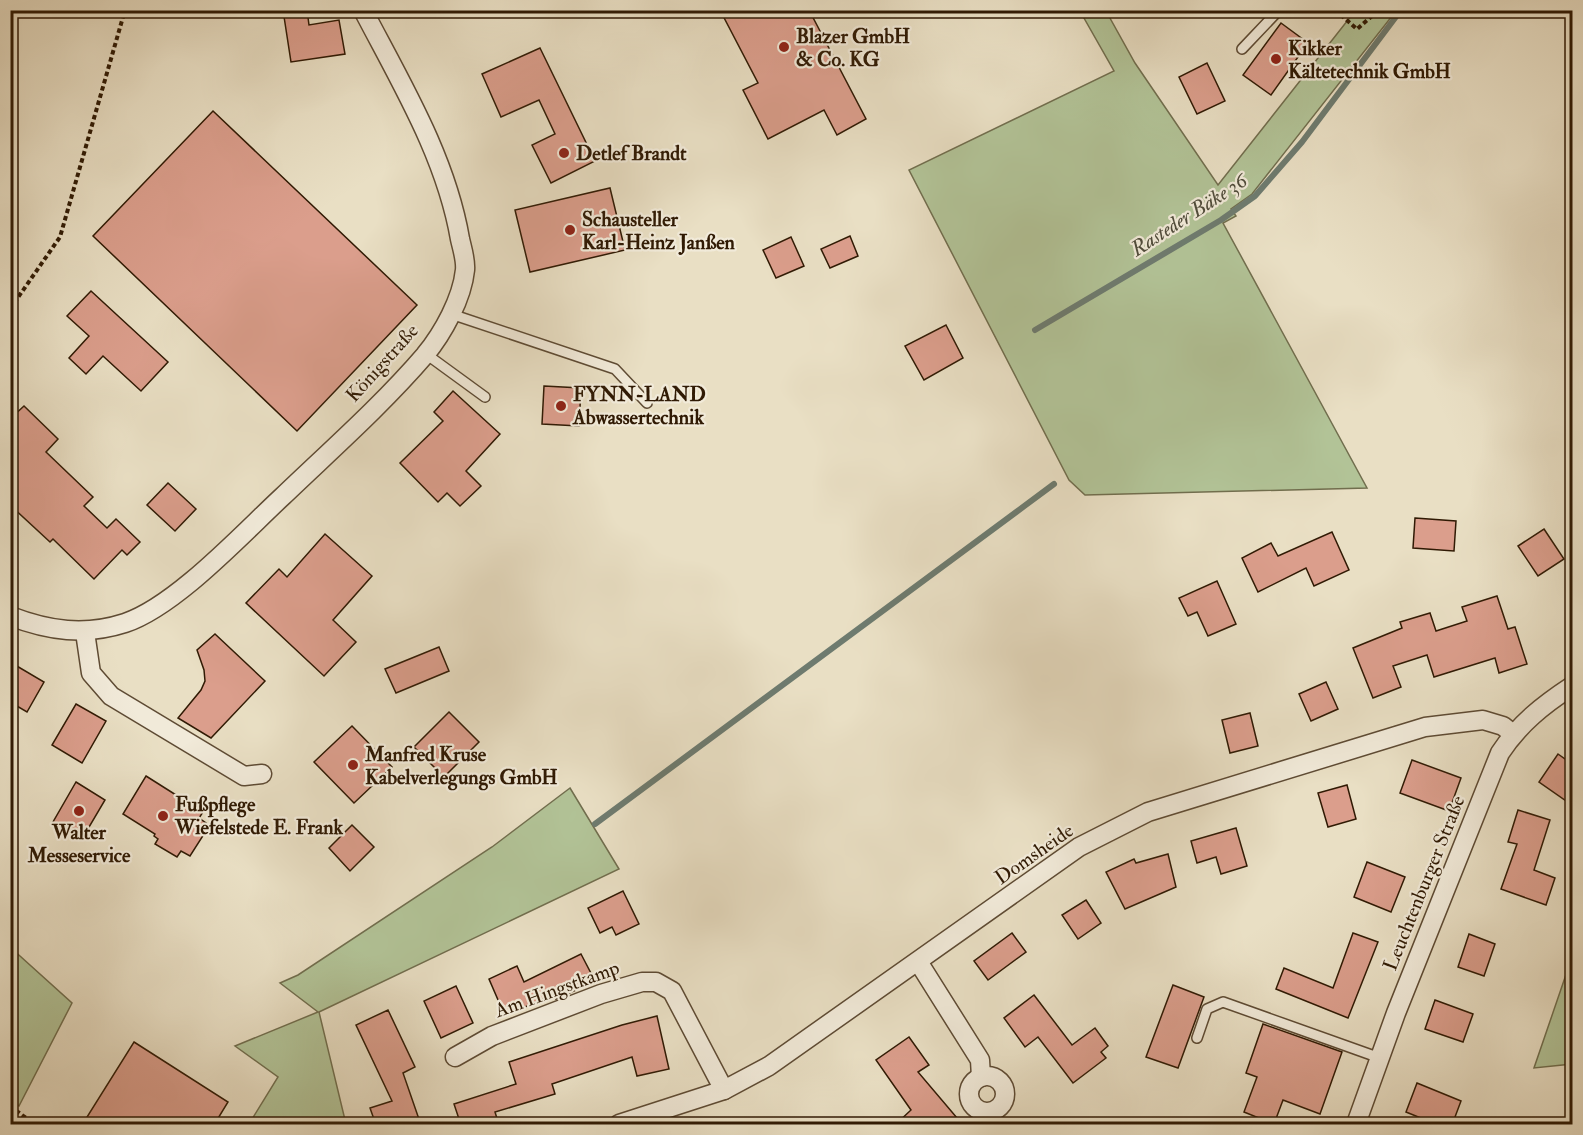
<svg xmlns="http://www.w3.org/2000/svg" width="1583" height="1135" font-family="'IM FELL Double Pica',serif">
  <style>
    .green { fill: #b2c397; stroke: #716e4e; stroke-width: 1.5 }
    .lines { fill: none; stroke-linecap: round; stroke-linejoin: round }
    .stream { stroke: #6e7b6f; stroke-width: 6 }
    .building { fill: #db9e8c; stroke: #301a04; stroke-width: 1.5 }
    .service-casing { stroke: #5e4b34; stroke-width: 12 }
    .minor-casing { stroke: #5e4b34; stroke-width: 21 }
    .path { stroke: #301a04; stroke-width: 4; stroke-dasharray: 4.5 3; stroke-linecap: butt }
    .service { stroke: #f1ead9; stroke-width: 9 }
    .minor { stroke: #f1ead9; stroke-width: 18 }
    .poi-dot { fill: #8f2418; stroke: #f1ead9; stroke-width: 2 }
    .labels { text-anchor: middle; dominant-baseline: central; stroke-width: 4.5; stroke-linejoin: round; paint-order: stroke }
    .poi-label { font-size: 20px; font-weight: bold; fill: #301a04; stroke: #f1ead9; text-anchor: start }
    .street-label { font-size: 20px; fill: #301a04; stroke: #f1ead9 }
    .water-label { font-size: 21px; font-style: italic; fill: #4f4b3a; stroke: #f1ead9 }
  </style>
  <rect width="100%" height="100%" fill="#e9dfc4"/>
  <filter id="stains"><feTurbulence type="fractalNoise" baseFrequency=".00333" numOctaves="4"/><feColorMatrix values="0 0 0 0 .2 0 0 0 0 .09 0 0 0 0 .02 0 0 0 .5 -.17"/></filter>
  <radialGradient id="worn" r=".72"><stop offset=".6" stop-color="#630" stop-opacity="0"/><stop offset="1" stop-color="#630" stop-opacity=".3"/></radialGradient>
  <g class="green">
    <path d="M1080,11H1106L1135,63L1218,185L1355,11H1396L1252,194L1231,209L1236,216L1223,223L1367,488L1085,495L1069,480L909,170L1114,71Z"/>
    <path d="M570,788L619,869L319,1012L346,1124H249L278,1077L235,1046L318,1012L280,983L298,975L492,847Z"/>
    <path d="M10,947L72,1003L19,1106L11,1101Z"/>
    <path d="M1572,957V1064L1534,1068Z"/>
  </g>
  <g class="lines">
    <g class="stream">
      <path d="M1035,330L1221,220L1255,196L1302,142L1401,10"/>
      <path d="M595,824L1054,484"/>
    </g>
  </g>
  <g class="building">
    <path d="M283,10H307L309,25L339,20L345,54L291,62Z"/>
    <path d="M720,10H809L866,119L837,135L824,110L768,139L743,90L758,83Z"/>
    <path d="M1281,23L1308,43L1271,95L1243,75Z"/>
    <path d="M540,48L595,161L551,183L532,145L555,134L539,100L501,117L482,74Z"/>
    <path d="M1207,63L1225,101L1197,114L1179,77Z"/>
    <path d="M213,111L417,305L297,431L93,236Z"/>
    <path d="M610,188L625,250L530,272L515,210Z"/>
    <path d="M850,236L858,256L830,268L821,249Z"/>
    <path d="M791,237L804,266L776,278L763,250Z"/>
    <path d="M91,291L168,362L141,391L103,356L86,374L69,358L89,336L67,316Z"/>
    <path d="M946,325L963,358L924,380L905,346Z"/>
    <path d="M544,386L581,388L579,426L542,424Z"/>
    <path d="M453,391L500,434L466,471L481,486L460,506L447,493L438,502L400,463L443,421L434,412Z"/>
    <path d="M24,406L58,439L46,452L93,497L84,506L107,528L116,519L140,542L127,555L122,550L94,579L53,539L50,542L10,505V419Z"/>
    <path d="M168,483L196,509L175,531L147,505Z"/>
    <path d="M1415,518L1456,521L1454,551L1413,548Z"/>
    <path d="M1544,529L1564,559L1538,576L1518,546Z"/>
    <path d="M1332,532L1349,570L1314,586L1306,568L1258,592L1242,558L1271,543L1278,556Z"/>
    <path d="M325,534L372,576L333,620L356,642L324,676L246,603L279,569L287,577Z"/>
    <path d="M1217,581L1236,624L1208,636L1197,612L1188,616L1179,598Z"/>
    <path d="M1497,596L1508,629L1515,627L1527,664L1499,673L1495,658L1434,677L1427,655L1393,666L1401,687L1373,698L1353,648L1402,628L1400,622L1430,613L1436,631L1467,621L1462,607Z"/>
    <path d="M215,634L265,681L211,738L178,718L201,690L205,681L204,670L197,650Z"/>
    <path d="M439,647L449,671L396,693L385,669Z"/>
    <path d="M10,662L44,682L27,712L10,702Z"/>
    <path d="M1326,682L1338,709L1311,721L1299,694Z"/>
    <path d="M76,704L106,721L82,763L52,745Z"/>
    <path d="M449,712L479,742L444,777L414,747Z"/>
    <path d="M1250,713L1258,746L1230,753L1222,720Z"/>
    <path d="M352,726L392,767L354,803L314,762Z"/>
    <path d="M1558,754L1572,764V805L1539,782Z"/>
    <path d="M1412,760L1461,778L1449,811L1400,793Z"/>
    <path d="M146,776L203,812L199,818L206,823L202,828L206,831L190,856L181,851L177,857L155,844L158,839L154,836L155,834L123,814Z"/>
    <path d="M76,782L105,800L82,839L53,822Z"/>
    <path d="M1347,785L1356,819L1328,827L1318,793Z"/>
    <path d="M1518,810L1550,820L1534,870L1555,878L1546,905L1501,889L1517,844L1508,842Z"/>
    <path d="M352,825L374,847L350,871L329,848Z"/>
    <path d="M1236,828L1247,866L1221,874L1216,857L1197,863L1191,841Z"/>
    <path d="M1168,854L1176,887L1125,909L1106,872L1134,859L1136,863Z"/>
    <path d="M1367,862L1405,877L1391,912L1354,897Z"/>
    <path d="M623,891L639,924L616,935L612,927L600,933L588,908Z"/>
    <path d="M1086,900L1101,923L1078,939L1062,915Z"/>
    <path d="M1012,933L1026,952L988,980L974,961Z"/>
    <path d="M1353,933L1378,942L1348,1018L1276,989L1284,968L1333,988Z"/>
    <path d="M1469,934L1495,944L1484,976L1458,967Z"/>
    <path d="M581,954L595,981L559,998L556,999L554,994L505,1016L489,979L517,966L524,982Z"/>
    <path d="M1173,985L1204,997L1178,1068L1146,1057Z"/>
    <path d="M456,986L473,1023L441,1038L424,1001Z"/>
    <path d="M1034,995L1072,1045L1095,1028L1108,1046L1101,1052L1106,1058L1073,1083L1038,1037L1025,1047L1004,1018Z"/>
    <path d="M1435,1000L1473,1014L1463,1042L1425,1029Z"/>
    <path d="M388,1010L415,1067L403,1073L421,1125H376L370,1108L392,1101L356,1025Z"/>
    <path d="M657,1016L669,1069L637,1076L632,1057L552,1084L555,1094L495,1112L499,1125H461L454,1104L516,1084L509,1062L622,1025Z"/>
    <path d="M1263,1024L1342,1052L1320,1114L1283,1100L1274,1124L1244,1112L1257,1077L1246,1073Z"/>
    <path d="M909,1037L929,1065L918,1072L963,1125H895L911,1110L876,1060Z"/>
    <path d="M134,1042L228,1102L214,1125H82Z"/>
    <path d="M1417,1083L1461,1101L1452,1125H1438L1406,1112Z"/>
  </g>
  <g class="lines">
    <g class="service-casing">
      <g id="service">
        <path d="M1242,49L1279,10"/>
        <path d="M451,314L615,369L647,403"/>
        <path d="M426,354L485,397"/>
        <path d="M1197,1038L1207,1009L1223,1002L1380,1058"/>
        <path d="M983,1112L985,1124"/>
      </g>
    </g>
    <g class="minor-casing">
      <g id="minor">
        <path d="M10,616C49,631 85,636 125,623C176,606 243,533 283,496C331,450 382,405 425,355C443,333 462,299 465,270C466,260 462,248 460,239C446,157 401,83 363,10"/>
        <path d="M85,632L91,673L111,696L244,776L262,774"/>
        <path d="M919,963L980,1060L981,1077"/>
        <path d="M455,1057L492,1036L601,994L642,982H656L672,991L724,1090"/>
        <circle cx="987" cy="1094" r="18"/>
        <path d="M619,1124L724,1090L769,1066L1079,847L1148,812L1425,727L1483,720L1503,726L1513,734"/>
        <path d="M1356,1124L1396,1013L1500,753C1519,724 1543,705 1572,686"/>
      </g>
    </g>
    <g class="path">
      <path d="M1335,10L1357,29L1379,10"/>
      <path d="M10,309L60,237L125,10"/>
      <path d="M10,1106L34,1124"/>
    </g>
    <use href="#service" class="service"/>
    <use href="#minor" class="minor"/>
  </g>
  <g class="poi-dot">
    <circle cx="784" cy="47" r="6"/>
    <circle cx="1276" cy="59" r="6"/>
    <circle cx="564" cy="153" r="6"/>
    <circle cx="570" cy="230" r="6"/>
    <circle cx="561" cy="406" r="6"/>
    <circle cx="353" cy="765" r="6"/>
    <circle cx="79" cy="811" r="6"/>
    <circle cx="163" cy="816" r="6"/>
  </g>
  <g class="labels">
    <g class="poi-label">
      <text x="796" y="36">Blazer GmbH<tspan x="796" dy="23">&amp; Co. KG</tspan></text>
      <text x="1288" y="48">Kikker<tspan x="1288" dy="23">Kältetechnik GmbH</tspan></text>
      <text x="576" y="153">Detlef Brandt</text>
      <text x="582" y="219">Schausteller<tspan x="582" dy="23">Karl-Heinz Janßen</tspan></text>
      <text x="573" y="394">FYNN-LAND<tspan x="573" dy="23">Abwassertechnik</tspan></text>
      <text x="365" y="754">Manfred Kruse<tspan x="365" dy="23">Kabelverlegungs GmbH</tspan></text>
      <text x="175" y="804">Fußpflege<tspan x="175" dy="23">Wiefelstede E. Frank</tspan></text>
      <text x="79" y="832" text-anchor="middle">Walter<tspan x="79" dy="23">Messeservice</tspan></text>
    </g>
    <g class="street-label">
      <text transform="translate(382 363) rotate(-48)">Königstraße</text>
      <text transform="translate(1034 854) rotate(-35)">Domsheide</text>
      <text transform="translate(1424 883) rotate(-68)">Leuchtenburger Straße</text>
      <text transform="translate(557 989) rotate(-20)">Am Hingstkamp</text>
    </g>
    <g class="water-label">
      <text transform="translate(1189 215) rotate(-33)">Rasteder Bäke 36</text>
    </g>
  </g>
  <rect width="1583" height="1135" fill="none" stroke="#e9dfc4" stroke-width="36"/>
  <rect x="12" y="12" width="1559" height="1111" fill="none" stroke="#301a04" stroke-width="3"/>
  <rect x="18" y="18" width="1547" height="1099" fill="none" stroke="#301a04" stroke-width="1.5"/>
  <rect width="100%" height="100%" filter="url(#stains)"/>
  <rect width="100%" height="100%" fill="url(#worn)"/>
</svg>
